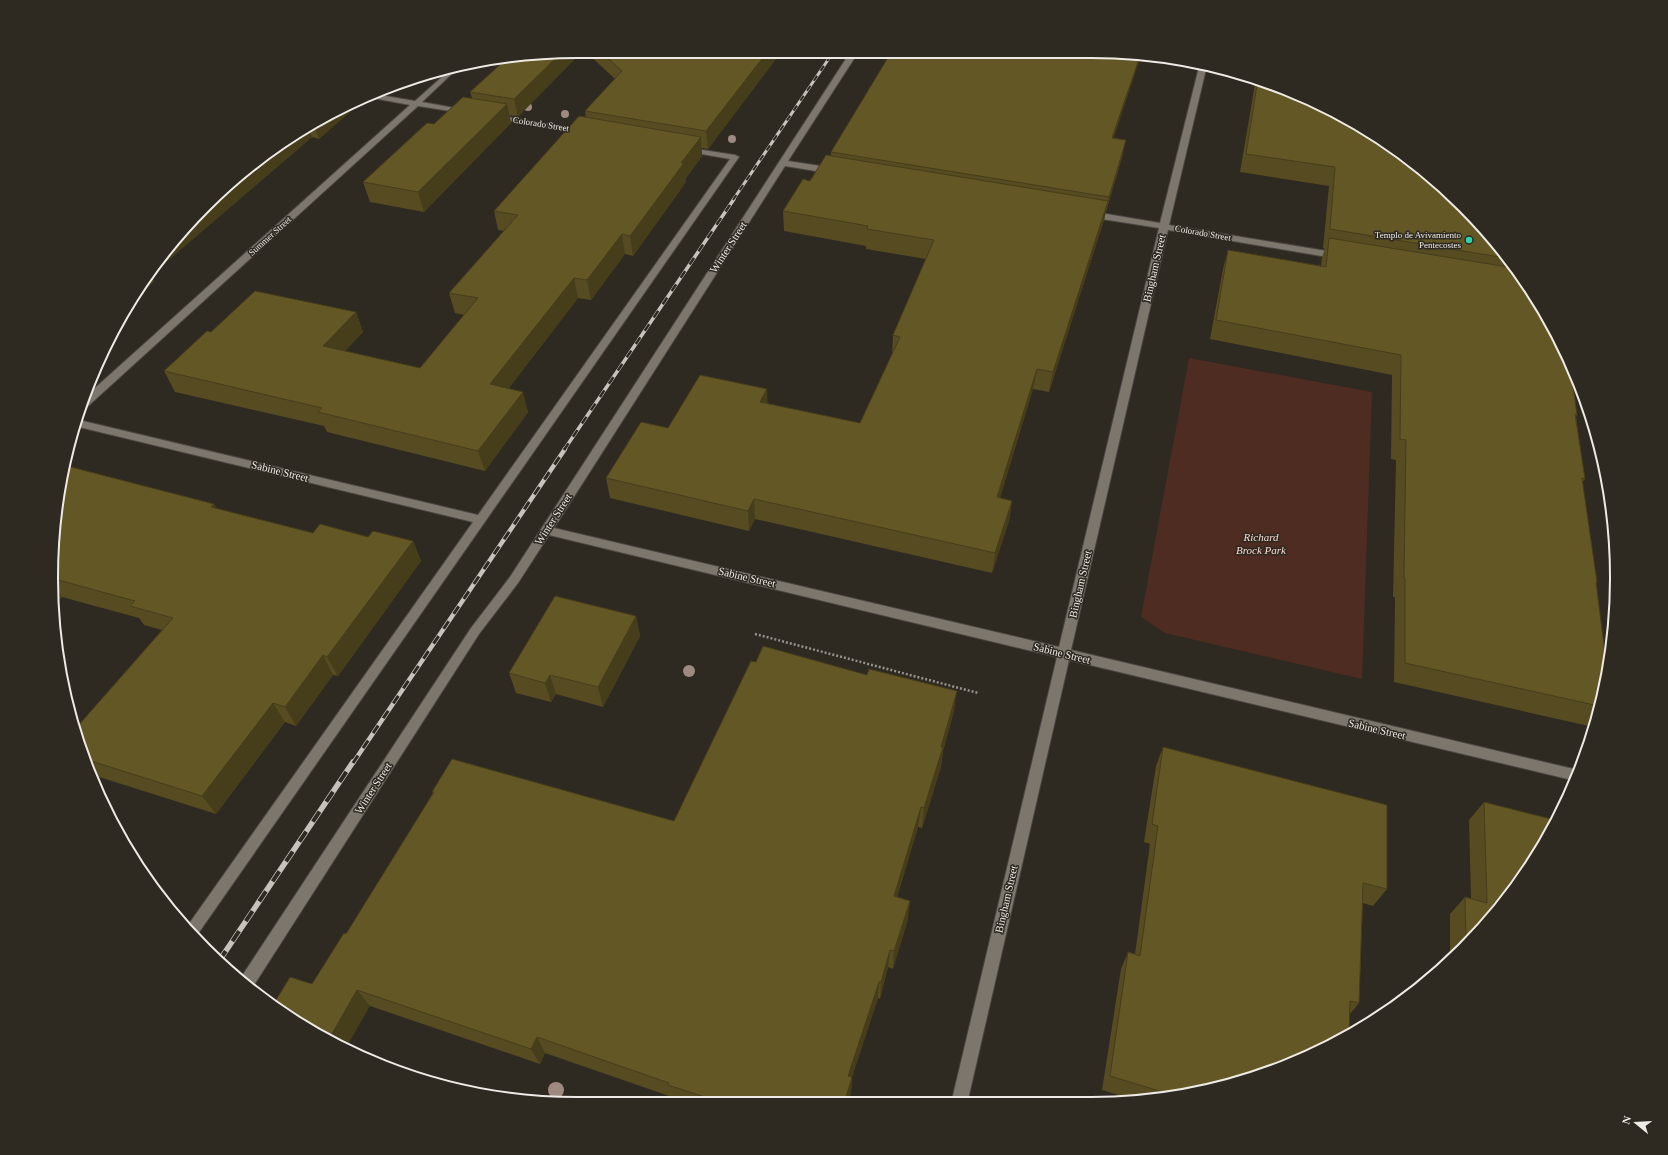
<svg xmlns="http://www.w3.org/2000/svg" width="1668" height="1155" font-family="'Times New Roman',serif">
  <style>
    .green { fill: #4e2c21 }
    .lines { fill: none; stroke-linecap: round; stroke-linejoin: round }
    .minor-casing { stroke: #4a4540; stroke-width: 2 }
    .path { stroke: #96928c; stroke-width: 2.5; stroke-dasharray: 2 2; stroke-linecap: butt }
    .minor { fill: #7c766d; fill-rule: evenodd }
    .rail-far3-casing { stroke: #c6c3bd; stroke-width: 3 }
    .rail-far2-casing { stroke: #c6c3bd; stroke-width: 3.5 }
    .rail-far1-casing { stroke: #c6c3bd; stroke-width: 4.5 }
    .rail-casing { stroke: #c6c3bd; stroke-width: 5.5 }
    .rail-far3 { stroke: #2e2921; stroke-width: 2; stroke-dasharray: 6; stroke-linecap: butt }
    .rail-far2 { stroke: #2e2921; stroke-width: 2.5; stroke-dasharray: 8; stroke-linecap: butt }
    .rail-far1 { stroke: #2e2921; stroke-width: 3; stroke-dasharray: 9; stroke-linecap: butt }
    .rail { stroke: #2e2921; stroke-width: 4; stroke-dasharray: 12; stroke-linecap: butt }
    .tree { fill: #9e8a80 }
    .wall { fill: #564b21 }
    .shaded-wall { fill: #463d1b }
    .building { fill: #645726; stroke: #463d1b }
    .poi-dot { fill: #2bd5ac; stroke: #2e2921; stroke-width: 1.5 }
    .labels { text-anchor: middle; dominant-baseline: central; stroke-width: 3; stroke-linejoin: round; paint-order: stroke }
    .far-street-label { font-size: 9px; fill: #eeebe6; stroke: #2e2921 }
    .far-poi-label { font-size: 9px; fill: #eeebe6; stroke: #2e2921; text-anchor: end }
    .street-label { font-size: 11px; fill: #eeebe6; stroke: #2e2921 }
    .park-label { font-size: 11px; font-style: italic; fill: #fad9ce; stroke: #2e2921 }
    .rim { fill: none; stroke: #eeebe6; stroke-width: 2 }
  </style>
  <rect width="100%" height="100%" fill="#2e2921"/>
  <path class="green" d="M1189,358L1372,392L1362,679L1165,633L1141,617Z"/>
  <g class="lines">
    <g class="minor-casing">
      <g id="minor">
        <path d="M851,51H859L788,161L834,168L838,171L834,174L785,166L554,528L1059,647L1159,228L1089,217L1085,214L1089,211L1160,223L1200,63L1207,65L1169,225L1339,253L1344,256L1339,259L1168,230L1071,650L1578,770L1579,771L1576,781L1069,660L967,1104H951L1057,657L549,535L518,583L479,634L252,988L240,979L471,628L510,577Z"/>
        <path d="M460,66L422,102L466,110H469V114L418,106L87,407L82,408L85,397L410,105L367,97L374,94L415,101L452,68Z"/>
        <path d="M491,114L584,130L588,132L584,134L494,118H491Z"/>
        <path d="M684,147L735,155L739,157L195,938L186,928L473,522L79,427L78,426L79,420L478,515L730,159L684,151L683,149Z"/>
      </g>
    </g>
    <path class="path" d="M755,634L978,693"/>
    <use href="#minor" class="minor"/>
    <g class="rail-far3-casing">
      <path id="rail-far3" d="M733,200L834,51"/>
    </g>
    <g class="rail-far2-casing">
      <path id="rail-far2" d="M564,450L734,199"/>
    </g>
    <g class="rail-far1-casing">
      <path id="rail-far1" d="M353,763L565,449"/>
    </g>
    <g class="rail-casing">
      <path id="rail" d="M219,961L353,762"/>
    </g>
    <use href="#rail-far3" class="rail-far3"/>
    <use href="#rail-far2" class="rail-far2"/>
    <use href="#rail-far1" class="rail-far1"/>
    <use href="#rail" class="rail"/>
  </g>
  <g class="tree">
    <circle cx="528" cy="107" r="4"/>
    <circle cx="565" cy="114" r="4"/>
    <circle cx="732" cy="139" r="4"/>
    <circle cx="689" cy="671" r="6"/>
    <circle cx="556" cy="1090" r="8"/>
  </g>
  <g class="wall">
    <path d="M578,51L518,117L509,115L511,123L424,212L370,202L363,182L434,124L472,98L470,92Z"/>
    <path d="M585,51H782L708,149L702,148V156L686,178V182L633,256L625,254L591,300L578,298L509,388L528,412L485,471L327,432L324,426L175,392L164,371L211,332L356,312L363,332L345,351L420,368L464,315L455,313L449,293L504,231L498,230L494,211L586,118L585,111L615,79Z"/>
    <path d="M1256,78L1260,79L1463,205L1528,285L1577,415L1576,417L1585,479L1582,483L1597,582L1596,584L1607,680L1593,727L1394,682L1395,597H1393L1396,460L1391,459L1392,375L1210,339L1223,269L1228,250L1321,266L1322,257L1325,249L1323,248L1329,186L1240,172Z"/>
    <path d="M366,97L319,139L312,137L151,275L154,282L140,285L285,140L345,105Z"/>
    <path d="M1114,138L1123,154L1106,212L1104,220L1049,392L1033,389L1000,498L1012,501L1009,521L992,573L755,519L749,531L610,498L606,478L668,428L768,404L860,423L892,355L893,335L926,259L866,249V246L784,231L783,211L831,156V152Z"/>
    <path d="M214,504L217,509L313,533L368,537L413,541L421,561L338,676L333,675L296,726L285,722L216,814L93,775L77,727L162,630L144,625L139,618L62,597L54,605L51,578Z"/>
    <path d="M636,616L640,636L603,707L556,694L551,702L516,693L509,673Z"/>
    <path d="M954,711L943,751L941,767L922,828L918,827L897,897L908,919L893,969L888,967L880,999L878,998L852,1077L851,1092L848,1104H686L673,1100L672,1097L545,1053L540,1064L370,1006L312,984L346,934L433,793L432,792L674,821Z"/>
    <path d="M1163,747L1387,889L1373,906L1363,903L1359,1003L1350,1014L1193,1094L1135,1100L1102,1090L1121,969L1128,952L1135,954L1150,844L1144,842L1156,766Z"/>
    <path d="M1484,802L1528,870L1463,950L1450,961V914L1465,897L1471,899L1469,820Z"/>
  </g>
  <g class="shaded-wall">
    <path d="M578,51H583L518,117L514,99L561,53Z"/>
    <path d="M768,51H782L708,149L706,131Z"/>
    <path d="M1140,56H1141L1109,152L1112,138Z"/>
    <path d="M366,97V98L319,139L313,123L345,105Z"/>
    <path d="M507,104L511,123L424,212L418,192Z"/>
    <path d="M308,126L312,137L151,275L154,282L130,302L140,285L182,231L285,140Z"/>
    <path d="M701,137L702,156L686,178V182L633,256L630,236L681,163Z"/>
    <path d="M1126,140L1123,154L1106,212L1109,197Z"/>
    <path d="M1108,201L1104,220L1049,392L1053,372Z"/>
    <path d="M622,234L625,254L591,300L587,280Z"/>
    <path d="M574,278L578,298L496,405L490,384Z"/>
    <path d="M356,312L363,332L331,366L323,346Z"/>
    <path d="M1037,369L1033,389L994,517L997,497Z"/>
    <path d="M767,389L768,410L760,402Z"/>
    <path d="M523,392L528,412L485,471L478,451Z"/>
    <path d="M754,499L755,519L749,531L748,511Z"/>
    <path d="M1012,501L1009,521L992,573L995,553Z"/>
    <path d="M214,504L225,524L211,507Z"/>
    <path d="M413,541L421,561L338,676L327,657Z"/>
    <path d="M52,583L62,597L54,605Z"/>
    <path d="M636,616L640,636L603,707L598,687Z"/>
    <path d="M323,655L333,675L296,726L285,707Z"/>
    <path d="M550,675L556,694L551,702L545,683Z"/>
    <path d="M957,691L954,711L943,751L941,767L922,828L924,808L941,747Z"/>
    <path d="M273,703L285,722L216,814L202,796Z"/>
    <path d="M921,807L918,827L892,915L894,896Z"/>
    <path d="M910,901L908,919L893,969L894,951Z"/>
    <path d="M890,950L888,967L880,999L881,982Z"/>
    <path d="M879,982L878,998L852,1077L851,1092L848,1104H844L848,1076Z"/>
    <path d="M357,990L370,1006L346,1048L329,1039Z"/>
    <path d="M537,1037L545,1053L540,1064L531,1049Z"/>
  </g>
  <g class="building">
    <path d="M600,51H768L706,131L585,111L622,71Z"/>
    <path d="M892,51H1091L1140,56L1112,138L1126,140L1109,197L831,152Z"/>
    <path d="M561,53L514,99L470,92L504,61Z"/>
    <path d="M1258,79L1354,121L1463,205L1506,258L1330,229L1335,167L1246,154Z"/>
    <path d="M463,97L507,104L418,192L363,182L427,123L434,124Z"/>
    <path d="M579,116L701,137L681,163H684L630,236L622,234L587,280L574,278L490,384L523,392L478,451L318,412L322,408L164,371L207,331L211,332L255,291L356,312L323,346L420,368L478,298L449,293L518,215L494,211Z"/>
    <path d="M826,155L1108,201L1053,372L1037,369L997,497L1012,501L995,553L754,499L748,511L606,478L641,422L668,428L700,375L767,389L760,402L860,423L900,337L893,335L934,240L867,229L868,226L783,211L803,179L810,181Z"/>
    <path d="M1329,238L1514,268L1528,285L1570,363L1577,415L1575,414L1585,479L1582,478L1597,582H1596L1607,669L1608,670L1607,680L1599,706L1405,663V578H1404L1406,440L1400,439L1401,355L1216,320L1228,250L1326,267Z"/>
    <path d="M67,466L214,504L211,507L313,533L320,524L368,537L373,531L413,541L327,657L323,655L285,707L273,703L202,796L88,760L77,727L173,618L130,606L135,601L51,578L55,509Z"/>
    <path d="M555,596L636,616L598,687L550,675L545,683L509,673Z"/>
    <path d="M763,646L867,675L869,669L957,691L941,747H943L924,808L921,807L894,896L910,901L894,951L890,950L881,982H879L848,1076L852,1077L844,1104H726L668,1085L669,1083L537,1037L531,1049L357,990L329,1039L285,1015L273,1005L290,977L312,984L344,933L346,934L395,855L434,792H432L452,759L674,821L751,661L756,662Z"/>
    <path d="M1163,747L1387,805V889L1363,883L1359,1003L1350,1001L1349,1034L1324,1050L1193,1094L1176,1096L1110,1076L1128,952L1140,956L1158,826L1152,824Z"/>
    <path d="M1484,802L1555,820L1528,870L1466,946L1465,897L1487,903Z"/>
  </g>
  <circle class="poi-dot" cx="1469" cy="240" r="4"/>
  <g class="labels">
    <g class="far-street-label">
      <text transform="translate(541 124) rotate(9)">Colorado Street</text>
      <text transform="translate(1203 233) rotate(10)">Colorado Street</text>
      <text transform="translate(270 236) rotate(-42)">Summer Street</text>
    </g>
    <g class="far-poi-label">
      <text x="1461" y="235">Templo de Avivamiento<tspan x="1461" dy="10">Pentecostes</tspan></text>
    </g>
    <g class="street-label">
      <text transform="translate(728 247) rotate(-57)">Winter Street</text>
      <text transform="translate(1154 268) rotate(-77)">Bingham Street</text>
      <text transform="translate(280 471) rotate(14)">Sabine Street</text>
      <text transform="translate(553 519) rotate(-57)">Winter Street</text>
      <text transform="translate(747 577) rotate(13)">Sabine Street</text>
      <text transform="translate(1080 584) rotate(-77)">Bingham Street</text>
      <text transform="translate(1062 653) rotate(14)">Sabine Street</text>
      <text transform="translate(1377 729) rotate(13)">Sabine Street</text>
      <text transform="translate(373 788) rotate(-57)">Winter Street</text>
      <text transform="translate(1006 899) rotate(-77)">Bingham Street</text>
    </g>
    <g class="park-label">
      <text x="1261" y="537">Richard<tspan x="1261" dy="13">Brock Park</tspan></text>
    </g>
  </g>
  <path d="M0 0H1668V1155H0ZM577 58H1091A519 519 0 0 1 1610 577V578A519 519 0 0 1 1091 1097H577A519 519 0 0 1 58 578V577A519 519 0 0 1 577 58Z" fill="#2e2921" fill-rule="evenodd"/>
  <path class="rim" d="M577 58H1091A519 519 0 0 1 1610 577V578A519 519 0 0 1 1091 1097H577A519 519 0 0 1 58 578V577A519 519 0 0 1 577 58Z"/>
  <g transform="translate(1636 1123) rotate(288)" stroke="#2e2921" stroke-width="3" paint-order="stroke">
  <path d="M0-3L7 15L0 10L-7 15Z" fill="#eeebe6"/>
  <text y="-6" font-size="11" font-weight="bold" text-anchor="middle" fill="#eeebe6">N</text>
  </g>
</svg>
